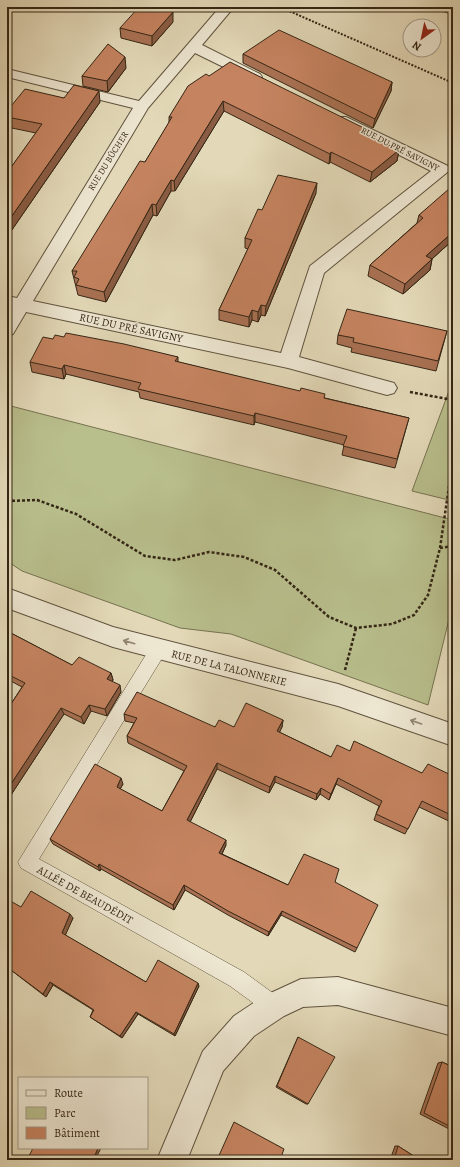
<svg xmlns="http://www.w3.org/2000/svg" width="460" height="1167" font-family="Alegreya,serif">
  <style>
    .green { fill: #b8be8c; stroke: #767250 }
    .lines { fill: none; stroke-linecap: round; stroke-linejoin: round }
    .service-casing { stroke: #60533e; stroke-width: 1 }
    .minor-casing { stroke: #60533e; stroke-width: 2 }
    .path-far1 { stroke: #352615; stroke-width: 2; stroke-dasharray: 2 1.5; stroke-linecap: butt }
    .path { stroke: #352615; stroke-width: 2.5; stroke-dasharray: 3 2; stroke-linecap: butt }
    .service { fill: #ede6d1; fill-rule: evenodd }
    .minor { fill: #ede6d1; fill-rule: evenodd }
    .wall { fill: #a97153; stroke: #352615 }
    .shaded-wall { fill: #8a5c43; stroke: #352615 }
    .building { fill: #c58360; stroke: #352615 }
    .oneway { stroke: #918673 }
    .labels { text-anchor: middle; dominant-baseline: central; stroke-width: 3; stroke-linejoin: round; paint-order: stroke }
    .far-street-label { font-size: 9px; fill: #352615; stroke: #ede6d1 }
    .street-label { font-size: 11px; fill: #352615; stroke: #ede6d1 }
  </style>
  <rect width="100%" height="100%" fill="#e3d9b8"/>
  <filter id="stains"><feTurbulence type="fractalNoise" baseFrequency=".005" numOctaves="4"/><feColorMatrix values="0 0 0 0 .2 0 0 0 0 .09 0 0 0 0 .02 0 0 0 .5 -.17"/></filter>
  <radialGradient id="worn" r=".72"><stop offset=".6" stop-color="#630" stop-opacity="0"/><stop offset="1" stop-color="#630" stop-opacity=".3"/></radialGradient>
  <g class="green">
    <path d="M453,380V501L412,491Z"/>
    <path d="M7,405L453,520V603L428,705L231,634L180,628L22,571L7,561Z"/>
  </g>
  <g class="lines">
    <g class="service-casing">
      <g id="service">
        <path d="M7,7H15L7,13Z"/>
        <path d="M158,643L164,645L166,650L164,655L39,859L244,972L281,999L284,1006L281,1013L274,1016L267,1013L230,986L21,868L18,862L152,645Z"/>
      </g>
    </g>
    <g class="minor-casing">
      <g id="minor">
        <path d="M220,7H234L202,45L260,74L262,77L260,80H250L195,53L148,108L33,301L281,353L310,266L431,171L336,123L333,120L336,117H346L448,166L450,170L324,273L299,357L394,383L397,388L394,393L387,395L288,368L26,312L13,334L7,336V314L10,309L7,308V296L17,298L133,108L7,77V69L139,101Z"/>
        <path d="M438,7H453V14L440,10Z"/>
        <path d="M7,588L113,627L338,684L453,724V746L338,706L113,647L7,608Z"/>
        <path d="M338,977L453,1008V1036L338,1005L303,1007L284,1016L254,1036L223,1071L187,1160H157L203,1051L234,1016L264,996L301,979Z"/>
      </g>
    </g>
    <path class="path-far1" d="M280,7L453,83"/>
    <g class="path">
      <path d="M410,392L453,400"/>
      <path d="M7,501L37,500L76,514L145,556L175,560L209,552L244,557L275,570L329,617L356,628L392,624L414,615L428,595L440,548L453,459"/>
      <path d="M440,548L453,546"/>
      <path d="M345,670L356,628"/>
    </g>
    <use href="#service" class="service"/>
    <use href="#minor" class="minor"/>
  </g>
  <g class="wall">
    <path d="M173,22L152,46L121,38L120,28Z"/>
    <path d="M243,54L392,82L391,91L373,128L243,63Z"/>
    <path d="M126,68L108,92L83,86L82,76Z"/>
    <path d="M209,76L368,135L399,150L397,161L370,182L330,162L329,164L224,111L175,191H171L157,216L153,215L106,302L78,295L72,271L145,162L169,123V117Z"/>
    <path d="M64,98L100,102L7,237V173L36,133L7,127V111Z"/>
    <path d="M453,190V240L432,259L430,270L403,294L368,276L370,265L417,223L419,215Z"/>
    <path d="M316,193L265,316L261,315L258,322L252,320L249,327L219,320V310L248,249L245,248V238L262,210Z"/>
    <path d="M447,331L436,371L351,352L352,348L337,344L338,335Z"/>
    <path d="M53,339L178,357V362L325,398L409,418L395,468L342,455L344,445L255,422L254,425L140,398L139,392L66,374L64,379L32,372L30,362Z"/>
    <path d="M7,631L72,665L111,673L113,680L112,682L121,692L107,716L91,711L84,724L64,714L7,801V710L22,687L7,679Z"/>
    <path d="M124,714L215,727H234L283,720L282,727L279,732L331,757L350,751L422,773L453,776V823L419,807L405,834L374,820L379,806L336,784L329,800L320,794L316,800L275,782L269,793L217,769L190,822L226,845L222,854L288,885L335,882L357,948L355,952L281,915L268,936L228,915L185,890L174,910L101,869L100,871L53,844L50,839L123,784L120,789L162,811L184,771L128,743L127,736L134,723L125,721Z"/>
    <path d="M21,907L73,918L65,935L146,982L199,986L175,1036L138,1014L122,1038L90,1017L93,1010L53,985L46,997L7,967Z"/>
    <path d="M298,1037L308,1104H306L276,1087Z"/>
    <path d="M442,1062L453,1067V1131L420,1114L438,1063Z"/>
    <path d="M395,1146H398L420,1160H390Z"/>
  </g>
  <g class="shaded-wall">
    <path d="M173,12V22L152,46V36Z"/>
    <path d="M125,57L126,68L108,92L107,81Z"/>
    <path d="M392,82L391,91L373,128L375,119Z"/>
    <path d="M99,91L100,102L7,237V223Z"/>
    <path d="M223,101L224,111L175,191L174,181Z"/>
    <path d="M399,150L397,161L370,182L372,172Z"/>
    <path d="M331,152L330,162L329,164L330,154Z"/>
    <path d="M171,180V191L157,216L156,205Z"/>
    <path d="M317,183L316,193L265,316L266,306Z"/>
    <path d="M152,204L153,215L106,302L104,292Z"/>
    <path d="M453,232V240L424,266L426,256Z"/>
    <path d="M432,259L430,270L403,294L405,284Z"/>
    <path d="M261,305V315L258,322V312Z"/>
    <path d="M252,310V320L249,327V317Z"/>
    <path d="M64,365L66,374L64,379L62,369Z"/>
    <path d="M255,413V422L254,425V416Z"/>
    <path d="M111,673L113,680L109,686L107,679Z"/>
    <path d="M120,685L121,692L107,716L105,709Z"/>
    <path d="M89,705L91,711L84,724L81,717Z"/>
    <path d="M61,708L64,714L7,801V790Z"/>
    <path d="M283,720L282,727L277,738V731Z"/>
    <path d="M217,763V769L188,826L187,820Z"/>
    <path d="M275,776V782L269,793L270,787Z"/>
    <path d="M121,778L123,784L118,793L117,787Z"/>
    <path d="M338,778L336,784L329,800L331,794Z"/>
    <path d="M321,788L320,794L316,800L317,794Z"/>
    <path d="M226,840V845L220,858L219,853Z"/>
    <path d="M99,864L101,869L100,871L98,867Z"/>
    <path d="M184,885L185,890L174,910L173,905Z"/>
    <path d="M282,911L281,915L268,936L269,932Z"/>
    <path d="M70,914L73,918L65,936L62,933Z"/>
    <path d="M50,982L53,985L46,997L43,994Z"/>
    <path d="M198,983L199,986L175,1036L174,1034Z"/>
    <path d="M136,1012L138,1014L122,1038L120,1036Z"/>
    <path d="M98,1148H101L95,1160H93Z"/>
  </g>
  <g class="building">
    <path d="M139,7H152L173,12L152,36L120,28Z"/>
    <path d="M279,30L392,82L375,119L243,54Z"/>
    <path d="M108,44L125,57L107,81L82,76Z"/>
    <path d="M230,62L368,130L366,135L399,150L372,172L331,152L330,154L223,101L174,181L171,180L156,205L152,204L104,292L76,285L79,279L74,277L77,271H72L140,161L145,162L172,117H169L188,86L206,74L209,76Z"/>
    <path d="M74,85L99,91L7,223V173L42,124L7,117V111L25,89L64,98Z"/>
    <path d="M278,175L317,183L266,306L261,305L258,312L252,310L249,317L219,310L252,240L245,238L258,209L262,210Z"/>
    <path d="M450,188L453,190V232L426,256L432,259L405,284L370,265L423,218L419,215Z"/>
    <path d="M347,309L447,331L438,361L353,342L354,338L338,335Z"/>
    <path d="M66,333L124,344L178,357L175,361L300,391L301,388L325,394L324,398L409,418L397,459L343,446L347,436L255,413L254,416L138,389L141,383L64,365L62,369L30,362L43,337L53,339L55,335L64,337Z"/>
    <path d="M7,631L72,665L79,657L111,673L107,679L120,685L105,709L89,705L81,717L61,708L7,790V710L25,683L7,674Z"/>
    <path d="M137,692L215,727L219,720L234,727L246,703L283,720L277,731L331,757L337,745L350,751L354,741L422,773L428,764L453,776V816L422,801L408,829L376,814L382,801L338,778L331,794L321,788L317,794L275,776L270,787L217,763L187,820L226,840L219,853L288,885L304,854L339,869L335,882L378,905L357,948L282,911L269,932L228,911L184,885L173,905L99,864L98,867L50,839L95,764L121,778L117,787L162,811L187,766L127,736L137,718L124,714Z"/>
    <path d="M31,891L70,914L62,933L146,982L158,960L198,983L174,1034L136,1012L120,1036L90,1017L94,1010L50,982L43,994L7,967V899L21,907Z"/>
    <path d="M298,1037L335,1057L308,1104L277,1086Z"/>
    <path d="M442,1062L453,1067V1128L424,1113Z"/>
    <path d="M234,1122L284,1149L280,1160H217Z"/>
    <path d="M398,1146L420,1160H394Z"/>
    <path d="M33,1148H98L93,1160H27Z"/>
  </g>
  <defs><path id="oneway-shaft" d="M-6 0H5M1.5-3L5.5 0L1.5 3" fill="none" stroke-width="1.6" stroke-linecap="round" stroke-linejoin="round"/></defs>
  <g class="oneway">
    <use href="#oneway-shaft" transform="translate(129 642) rotate(-164)"/>
    <use href="#oneway-shaft" transform="translate(416 722) rotate(-161)"/>
  </g>
  <g class="labels">
    <g class="far-street-label">
      <text transform="translate(400 149) rotate(27)">RUE DU PRÉ SAVIGNY</text>
      <text transform="translate(108 161) rotate(-58)">RUE DU BÛCHER</text>
    </g>
    <g class="street-label">
      <text transform="translate(131 328) rotate(12)">RUE DU PRÉ SAVIGNY</text>
      <text transform="translate(229 668) rotate(14)">RUE DE LA TALONNERIE</text>
      <text transform="translate(85 895) rotate(29)">ALLÉE DE BEAUDÉDIT</text>
    </g>
  </g>
  <rect width="460" height="1167" fill="none" stroke="#e3d9b8" stroke-width="24"/>
  <rect x="8" y="8" width="444" height="1151" fill="none" stroke="#352615" stroke-width="2"/>
  <rect x="12" y="12" width="436" height="1143" fill="none" stroke="#352615"/>
  <rect x="18" y="1077" width="130" height="72" fill="#ede6d1" stroke="#a39986"/>
  <rect x="26" y="1090" width="20" height="6" fill="#ede6d1" stroke="#a39986"/>
  <text x="54" y="1097" font-size="12" fill="#352615">Route</text>
  <rect x="26" y="1107" width="20" height="12" fill="#b8be8c" stroke="#a39986"/>
  <text x="54" y="1117" font-size="12" fill="#352615">Parc</text>
  <rect x="26" y="1127" width="20" height="12" fill="#c58360" stroke="#a39986"/>
  <text x="54" y="1137" font-size="12" fill="#352615">Bâtiment</text>
  <g transform="translate(422 38) rotate(213)"><circle r="19" fill="#ede6d1" stroke="#a39986"/>
  <path d="M0-3L7 15L0 10L-7 15Z" fill="#8f2418"/>
  <text y="-6" font-size="11" font-weight="bold" text-anchor="middle" fill="#352615">N</text>
  </g>
  <rect width="100%" height="100%" filter="url(#stains)"/>
  <rect width="100%" height="100%" fill="url(#worn)"/>
</svg>
